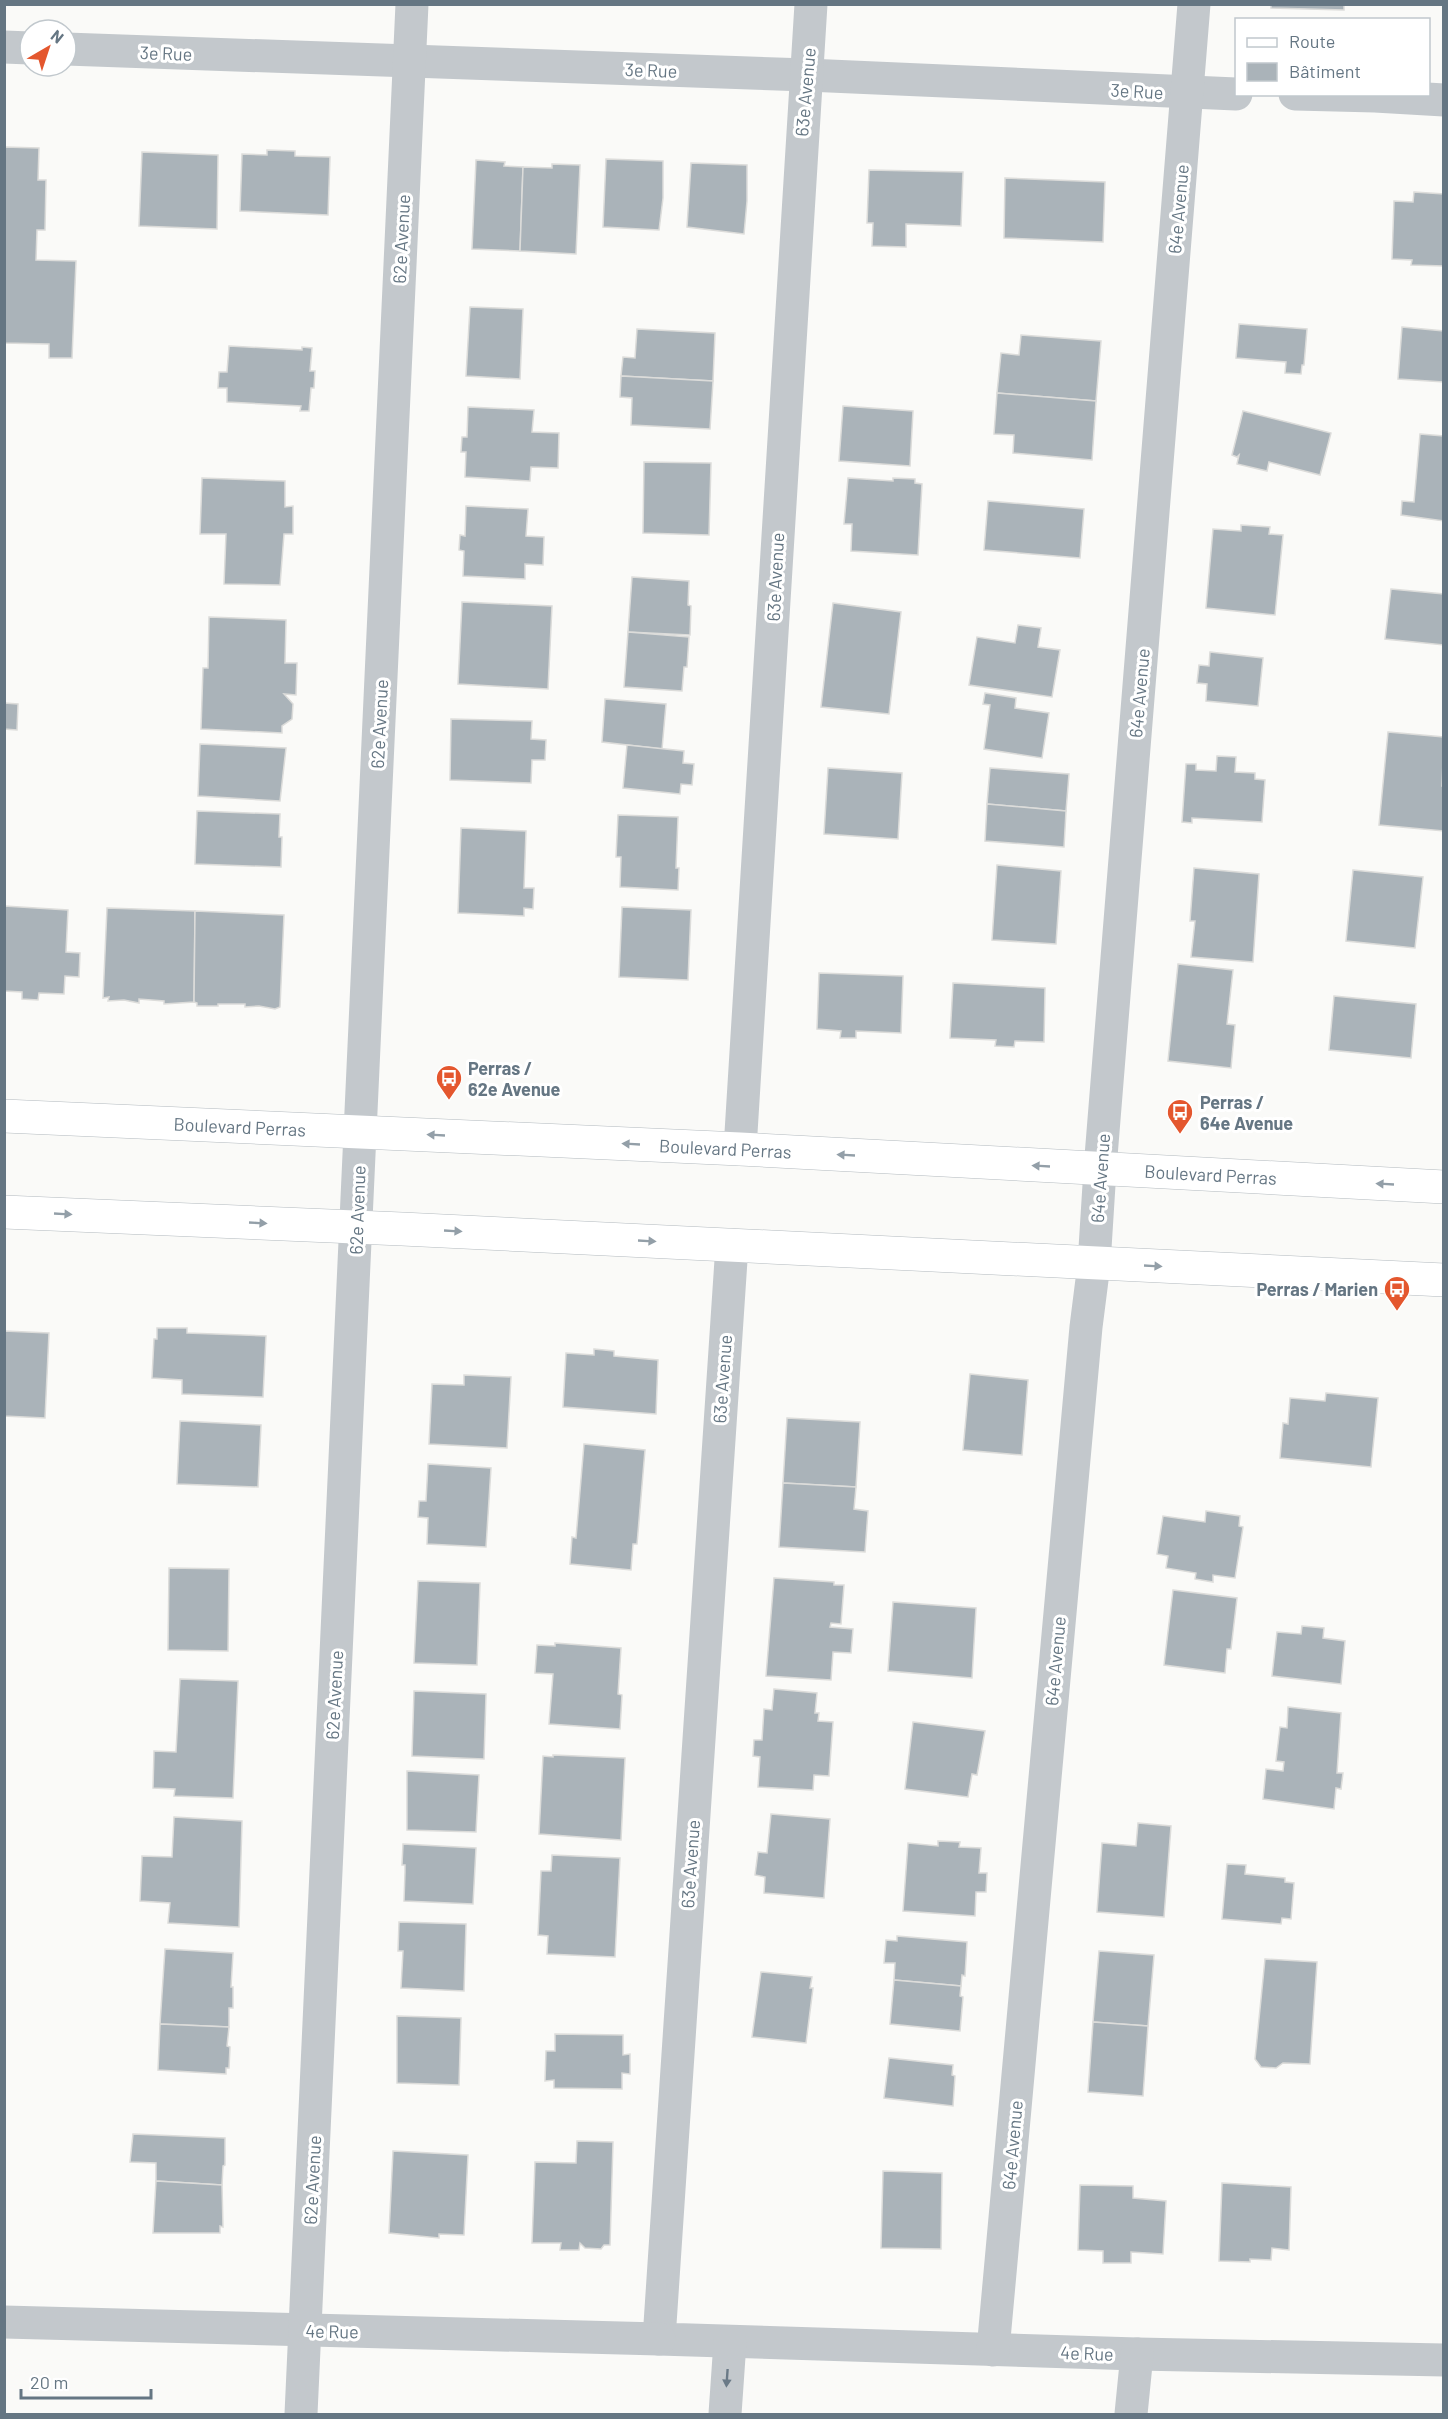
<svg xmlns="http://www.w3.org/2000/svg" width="1448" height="2419" font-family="Barlow,sans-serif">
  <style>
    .building { fill: #aab3b9; stroke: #dcdcda; stroke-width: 1.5 }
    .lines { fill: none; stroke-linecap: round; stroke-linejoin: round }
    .secondary-casing { stroke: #b3babf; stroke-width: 34 }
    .street { stroke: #c3c8cc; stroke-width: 33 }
    .secondary { stroke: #fff; stroke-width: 33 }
    .oneway { fill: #939fa8 }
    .oneway2 { fill: #6a7a87 }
    .labels { text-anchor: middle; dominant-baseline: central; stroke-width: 6; stroke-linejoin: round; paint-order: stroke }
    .street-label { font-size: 18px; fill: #657683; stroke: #fff }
    .poi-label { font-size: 18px; font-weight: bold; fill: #657683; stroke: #fff; text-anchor: start }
  </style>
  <rect width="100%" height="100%" fill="#fafaf8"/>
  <g class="building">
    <path d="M1271,4H1344V10L1271,8Z"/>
    <path d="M4,147L39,148L38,180H46L45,230H37L36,260L76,261L72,358H49V344L4,343Z"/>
    <path d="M267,150L295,151V156L330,157L328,215L240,211L242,154L267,155Z"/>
    <path d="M142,152L218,155L217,229L139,226Z"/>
    <path d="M606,159L663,161V198L659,230L603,227Z"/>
    <path d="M476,160L505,162L504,166L523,167L520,251L472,249Z"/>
    <path d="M691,163L747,165V201L744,234L687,227Z"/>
    <path d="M552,164L580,165L576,254L520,251L523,167L552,168Z"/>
    <path d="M869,170L963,172L961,226L906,224V247L872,246L873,223H867Z"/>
    <path d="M1005,178L1105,182L1103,242L1004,238Z"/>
    <path d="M1414,192L1444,194V266L1411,265L1412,260L1392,259L1394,201L1413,202Z"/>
    <path d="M470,307L523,309L520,379L466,376Z"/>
    <path d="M1239,324L1307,329L1304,365H1302L1301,374L1285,373L1286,362L1236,358Z"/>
    <path d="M1402,327L1444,331V382L1398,379Z"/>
    <path d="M637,329L715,333L713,381L621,376L623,357L635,358Z"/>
    <path d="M1021,335L1101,341L1096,401L997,393L1001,353L1019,355Z"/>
    <path d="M229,346L302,350V347L312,348L310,371H315L314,388H311L309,411H300L301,406L227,402V388H218L219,372H227Z"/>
    <path d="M621,376L713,381L710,429L631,425L632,398L620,397Z"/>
    <path d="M997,393L1096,401L1092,460L1013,453L1014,435L994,434Z"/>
    <path d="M843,406L913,411L910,466L839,461Z"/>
    <path d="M468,407L534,410L532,432L559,433L558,468L531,467L530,481L465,477L466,452H461L462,437H467Z"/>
    <path d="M1243,411L1331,433L1320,475L1269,462L1267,471L1237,464L1239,455L1237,457L1232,455Z"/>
    <path d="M1420,434L1444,436V521L1401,515L1402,501L1414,502Z"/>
    <path d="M644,462L711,463L709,535L643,533Z"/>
    <path d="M202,478L285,481V507L293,506V534H284L280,585L224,584L226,534H200Z"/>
    <path d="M848,478L893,481V478L915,479V483L922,484L918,555L851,551L852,524H844Z"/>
    <path d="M988,501L1084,509L1080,558L984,550Z"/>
    <path d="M466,506L528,509L526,536L544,537L543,565L525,564V579L463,576L464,551L459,550L460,535L465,536Z"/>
    <path d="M1241,525L1270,527L1269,534L1283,535L1275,615L1206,608L1213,529L1241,531Z"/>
    <path d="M632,577L689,581L688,605L691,606L690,635L628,632Z"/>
    <path d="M1391,589L1444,594V645L1385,639Z"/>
    <path d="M462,602L552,606L548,689L458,684Z"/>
    <path d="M833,603L901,612L889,714L821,707Z"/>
    <path d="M209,617L286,620L285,663H297L296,695L284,694L293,704L292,719L282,726V733L201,729L203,668H208Z"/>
    <path d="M1018,625L1041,628L1038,647L1060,650L1052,697L969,685L977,637L1015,643Z"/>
    <path d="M628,632L689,637L687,667H684L682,691L624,687Z"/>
    <path d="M1210,652L1263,658L1258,706L1206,701L1207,684L1197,683L1199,665L1209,666Z"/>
    <path d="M985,693L1016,698L1015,708L1049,713L1042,758L984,749L990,705L983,704Z"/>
    <path d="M605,699L666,704L662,749L602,742Z"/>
    <path d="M4,703L18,704L17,730L4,729Z"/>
    <path d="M451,719L532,721L531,739L546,740L545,760H532L531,783L450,780Z"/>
    <path d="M1388,732L1444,737L1442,786H1444V831L1379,825Z"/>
    <path d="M200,744L286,748L280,801L198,796Z"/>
    <path d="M627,745L684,751L683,763L694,764L692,785L681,784L680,794L623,788Z"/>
    <path d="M1217,756L1236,757L1235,772L1255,773V779L1265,780L1262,822L1192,818V823L1182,822L1186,764H1196V770L1216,771Z"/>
    <path d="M828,768L902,773L898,839L824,834Z"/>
    <path d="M990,768L1069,774L1066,811L987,804Z"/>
    <path d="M987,804L1066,811L1064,847L985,841Z"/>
    <path d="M197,811L280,814L279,837H282L281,867L195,864Z"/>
    <path d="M618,815L678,817L676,868H679L678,890L620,887L621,857H616Z"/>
    <path d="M461,828L526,831L524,888H534L533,909L524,908V916L458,913Z"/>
    <path d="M997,865L1061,871L1056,944L992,940Z"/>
    <path d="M1194,868L1259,874L1253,962L1191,957L1195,921H1190Z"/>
    <path d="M1353,870L1423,877L1415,948L1346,941Z"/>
    <path d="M4,906L68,910L66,952L80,953L79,977L65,976L64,994L39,993L38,1000L22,999V992L4,991Z"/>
    <path d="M622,907L691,910L688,980L619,977Z"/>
    <path d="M107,908L195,911L194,1002L164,1004V1001L139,999V1003L124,1000L108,1001L109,997L103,998Z"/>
    <path d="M195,911L284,915L280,1007L275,1009L259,1006L245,1007V1004H218V1006H197V1003L194,1002Z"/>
    <path d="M1178,964L1233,970L1227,1024L1235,1025L1231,1068L1168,1061Z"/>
    <path d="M819,973L903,976L901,1033L856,1031V1038H840L841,1031L817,1029Z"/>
    <path d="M953,983L1045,988L1044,1042L1015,1041L1014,1047L995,1046L996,1040L950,1038Z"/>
    <path d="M1334,996L1416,1004L1411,1058L1329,1050Z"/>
    <path d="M157,1328H187V1333L266,1336L263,1397L182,1394V1380L152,1378L154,1339H157Z"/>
    <path d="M4,1331L49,1333L45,1418L4,1416Z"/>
    <path d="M594,1349L614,1351V1356L658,1360L656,1414L563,1407L566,1353L594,1355Z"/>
    <path d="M970,1374L1028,1380L1022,1455L963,1450Z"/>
    <path d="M464,1375L511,1377L507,1448L429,1444L432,1384L464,1385Z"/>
    <path d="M1326,1393L1378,1398L1371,1467L1280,1458L1283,1423L1288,1424L1290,1398L1325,1401Z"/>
    <path d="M787,1418L860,1422L856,1487L783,1483Z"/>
    <path d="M180,1421L261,1425L258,1487L177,1484Z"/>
    <path d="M584,1444L645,1450L637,1544H633L631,1570L570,1564L572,1537L576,1538Z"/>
    <path d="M428,1464L491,1468L486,1547L427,1544L428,1518L418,1517L419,1501H426Z"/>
    <path d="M783,1483L856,1487L854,1509L868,1511L865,1552L779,1547Z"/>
    <path d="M1206,1511L1240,1516L1239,1526L1243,1527L1235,1578L1213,1575V1582L1195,1579L1196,1573L1166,1568L1168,1556L1157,1554L1163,1516L1205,1522Z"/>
    <path d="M169,1568L229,1569L228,1651L168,1650Z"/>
    <path d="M774,1578L834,1582V1585H844L841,1624L831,1623L830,1627L853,1629L851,1653L833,1652L831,1680L766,1676Z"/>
    <path d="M418,1581L480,1583L477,1665L414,1663Z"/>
    <path d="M1173,1590L1237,1598L1231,1649H1227L1225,1673L1164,1665Z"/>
    <path d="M893,1602L976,1608L972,1678L888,1671Z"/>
    <path d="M1302,1626L1324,1628L1323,1638L1345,1641L1341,1684L1272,1676L1277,1632L1301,1634Z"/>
    <path d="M555,1643L621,1648L618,1694L622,1695L620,1729L549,1724L553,1674L535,1673L537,1645L555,1646Z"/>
    <path d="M180,1679L238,1681L233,1798L174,1796L175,1789L153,1788L154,1751L176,1752Z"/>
    <path d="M774,1689L817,1693L815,1713H819L818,1721L833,1722L829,1776L814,1775L813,1790L758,1787L760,1757L753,1756L754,1740H762L764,1709L772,1710Z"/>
    <path d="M414,1691L486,1694L484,1759L412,1756Z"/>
    <path d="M1288,1707L1341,1713L1337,1773H1343L1341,1789L1336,1788L1334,1809L1263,1799L1266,1769L1283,1771L1284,1762L1276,1761L1280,1727L1287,1728Z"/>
    <path d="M913,1722L985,1731L977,1775L972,1774L968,1797L905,1789Z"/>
    <path d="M553,1755L625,1758L621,1840L539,1834L543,1756L553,1757Z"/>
    <path d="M407,1771L479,1775L476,1832L407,1830Z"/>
    <path d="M771,1814L830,1819L824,1898L764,1893L765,1877L755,1875L758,1852L767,1853Z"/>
    <path d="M174,1817L242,1821L239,1927L168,1923L170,1903L140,1901L142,1856L172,1857Z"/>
    <path d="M1138,1823L1171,1826L1164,1917L1097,1912L1102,1843L1136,1846Z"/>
    <path d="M938,1841L960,1842L959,1847L981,1848L979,1873H987L986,1892H976L975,1916L903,1911L908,1843L938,1846Z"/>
    <path d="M403,1844L476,1848L473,1904L404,1901L405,1872V1865H402Z"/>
    <path d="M552,1855L620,1858L615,1957L547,1954L548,1936L538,1935L541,1871H551Z"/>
    <path d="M1227,1864L1246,1865L1245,1874L1285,1878V1882L1294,1883L1291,1919L1282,1918L1281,1924L1222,1919Z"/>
    <path d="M399,1922L466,1924L464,1991L401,1988L403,1951H398Z"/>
    <path d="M897,1936L967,1942L965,1976L962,1975L961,1986L894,1980L895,1963H884L886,1940L897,1941Z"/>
    <path d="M165,1949L233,1953L231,1987H233V2008H229V2027L160,2024Z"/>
    <path d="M1099,1951L1154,1955L1148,2026L1093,2022Z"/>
    <path d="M1265,1959L1317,1962L1310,2064L1283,2063L1276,2068L1261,2067L1255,2059Z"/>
    <path d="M761,1972L812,1977L810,1988H813L806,2043L752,2037Z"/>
    <path d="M894,1980L961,1986L960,1996L963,1997L960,2031L890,2024Z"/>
    <path d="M397,2016L461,2018L459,2085L397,2083Z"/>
    <path d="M1093,2022L1148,2026L1143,2096L1088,2092Z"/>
    <path d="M160,2024L229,2027L227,2046L230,2047L229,2068H226V2074L158,2070Z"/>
    <path d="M555,2034L623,2035V2055L630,2054V2074L622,2073V2089L554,2088V2080L545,2081L546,2051H555Z"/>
    <path d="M889,2058L953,2065L952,2075L955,2076L953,2106L884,2098Z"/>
    <path d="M133,2134L225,2138V2165L223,2166L222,2185L156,2181V2163L130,2162Z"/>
    <path d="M577,2141L613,2142L610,2245H604L601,2249L585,2248L580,2243L579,2250H560L561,2243H532L535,2162L576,2163Z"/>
    <path d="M393,2151L468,2155L464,2235L439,2234V2238L389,2233Z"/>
    <path d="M883,2171L942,2173L941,2249L881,2248Z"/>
    <path d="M156,2181L222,2185L223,2227L220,2226V2233H153Z"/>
    <path d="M1222,2183L1291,2187L1289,2250L1272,2248L1271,2260L1250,2259V2262L1219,2261Z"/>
    <path d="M1080,2185L1133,2186V2198L1166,2201L1163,2254L1131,2252V2263H1103V2251L1078,2250Z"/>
  </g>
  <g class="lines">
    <g class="secondary-casing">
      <g id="secondary">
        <path id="s1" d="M4,1116L740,1149L1444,1187"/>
        <path d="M4,1212L402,1229L1444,1280"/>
      </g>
    </g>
    <g class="street">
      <path d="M4,47L30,48"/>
      <path d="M66,49L807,75L1236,94"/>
      <path d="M1295,94L1375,96L1444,100"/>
      <path d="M740,1149L811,4"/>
      <path d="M732,1245L659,2339L1137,2354L1444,2360"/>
      <path d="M4,2322L659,2339"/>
      <path d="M993,2350L1086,1327L1094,1264L1100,1169L1194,4"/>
      <path d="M301,2414L412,4"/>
      <path d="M725,2414L730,2342"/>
      <path d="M1131,2414L1137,2354"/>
    </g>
    <use href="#secondary" class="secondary"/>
  </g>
  <defs><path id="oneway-solid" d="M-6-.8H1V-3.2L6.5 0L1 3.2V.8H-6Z" transform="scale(1.5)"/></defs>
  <g class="oneway">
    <use href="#oneway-solid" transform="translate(436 1135) rotate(-177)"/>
    <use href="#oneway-solid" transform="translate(631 1144) rotate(-177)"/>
    <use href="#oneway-solid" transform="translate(846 1155) rotate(-177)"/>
    <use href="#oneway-solid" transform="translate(1041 1166) rotate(-177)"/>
    <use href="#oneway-solid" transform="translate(1385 1184) rotate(-177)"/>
    <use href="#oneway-solid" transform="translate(63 1214) rotate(3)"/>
    <use href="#oneway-solid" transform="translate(258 1223) rotate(3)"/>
    <use href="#oneway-solid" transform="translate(453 1231) rotate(3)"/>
    <use href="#oneway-solid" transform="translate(647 1241) rotate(3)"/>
    <use href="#oneway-solid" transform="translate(1153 1266) rotate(3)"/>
  </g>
  <use class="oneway2" href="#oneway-solid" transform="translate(727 2378) rotate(94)"/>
  <defs>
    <g id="bus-pin" transform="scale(1.35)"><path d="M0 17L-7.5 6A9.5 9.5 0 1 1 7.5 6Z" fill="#e4572e" stroke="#fff"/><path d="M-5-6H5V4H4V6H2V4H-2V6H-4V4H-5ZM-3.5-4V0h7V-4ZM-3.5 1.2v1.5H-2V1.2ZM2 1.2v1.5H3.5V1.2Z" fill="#fff"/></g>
  </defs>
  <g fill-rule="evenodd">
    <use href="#bus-pin" x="449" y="1078"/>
    <use href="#bus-pin" x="1180" y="1112"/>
    <use href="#bus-pin" x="1397" y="1289"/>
  </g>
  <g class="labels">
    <g class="street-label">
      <text transform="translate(166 53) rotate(2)">3e Rue</text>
      <text transform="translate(651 70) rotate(2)">3e Rue</text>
      <text transform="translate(1137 91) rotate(3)">3e Rue</text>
      <text transform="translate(805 92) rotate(-85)">63e Avenue</text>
      <text transform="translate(1178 209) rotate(-85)">64e Avenue</text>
      <text transform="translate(401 239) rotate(-87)">62e Avenue</text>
      <text transform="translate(775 577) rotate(-87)">63e Avenue</text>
      <text transform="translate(1139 693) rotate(-85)">64e Avenue</text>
      <text transform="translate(379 724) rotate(-87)">62e Avenue</text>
      <text stroke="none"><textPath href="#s1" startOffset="236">Boulevard Perras</textPath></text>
      <text stroke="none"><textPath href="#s1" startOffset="722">Boulevard Perras</textPath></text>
      <text stroke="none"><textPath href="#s1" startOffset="1208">Boulevard Perras</textPath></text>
      <text transform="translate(1100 1178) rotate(-86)">64e Avenue</text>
      <text transform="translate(357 1210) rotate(-88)">62e Avenue</text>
      <text transform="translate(722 1379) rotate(-86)">63e Avenue</text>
      <text transform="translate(1055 1661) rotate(-85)">64e Avenue</text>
      <text transform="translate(334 1695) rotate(-87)">62e Avenue</text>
      <text transform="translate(690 1864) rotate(-86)">63e Avenue</text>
      <text transform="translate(1012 2145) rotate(-85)">64e Avenue</text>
      <text transform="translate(312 2180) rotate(-87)">62e Avenue</text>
      <text transform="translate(332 2331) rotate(1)">4e Rue</text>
      <text transform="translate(1087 2353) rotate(2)">4e Rue</text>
    </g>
    <g class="poi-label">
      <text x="468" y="1068">Perras /<tspan x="468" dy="21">62e Avenue</tspan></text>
      <text x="1200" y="1102">Perras /<tspan x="1200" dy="21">64e Avenue</tspan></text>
      <text x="1378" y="1289" text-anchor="end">Perras / Marien</text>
    </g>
  </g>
  <rect width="1448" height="2419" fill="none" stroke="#657683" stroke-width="12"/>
  <rect x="1235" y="18" width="195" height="78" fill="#ffffff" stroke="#c1c8cd" stroke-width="1.5"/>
  <rect x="1247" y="38" width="30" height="9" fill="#ffffff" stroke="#c1c8cd" stroke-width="1.5"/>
  <text x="1289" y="48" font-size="18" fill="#657683">Route</text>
  <rect x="1247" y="63" width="30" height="18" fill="#aab3b9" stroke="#c1c8cd" stroke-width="1.5"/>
  <text x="1289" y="78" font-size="18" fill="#657683">Bâtiment</text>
  <g transform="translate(48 48) rotate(39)"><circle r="28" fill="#ffffff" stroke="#c1c8cd" stroke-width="1.5"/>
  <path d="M0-4.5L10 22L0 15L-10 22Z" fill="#e4572e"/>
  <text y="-9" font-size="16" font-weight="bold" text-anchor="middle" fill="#657683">N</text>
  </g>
  <path d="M21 2389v9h130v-9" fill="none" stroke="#657683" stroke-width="3"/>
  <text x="30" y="2389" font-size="18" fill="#657683" stroke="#ffffff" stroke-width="4.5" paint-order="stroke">20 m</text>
</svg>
